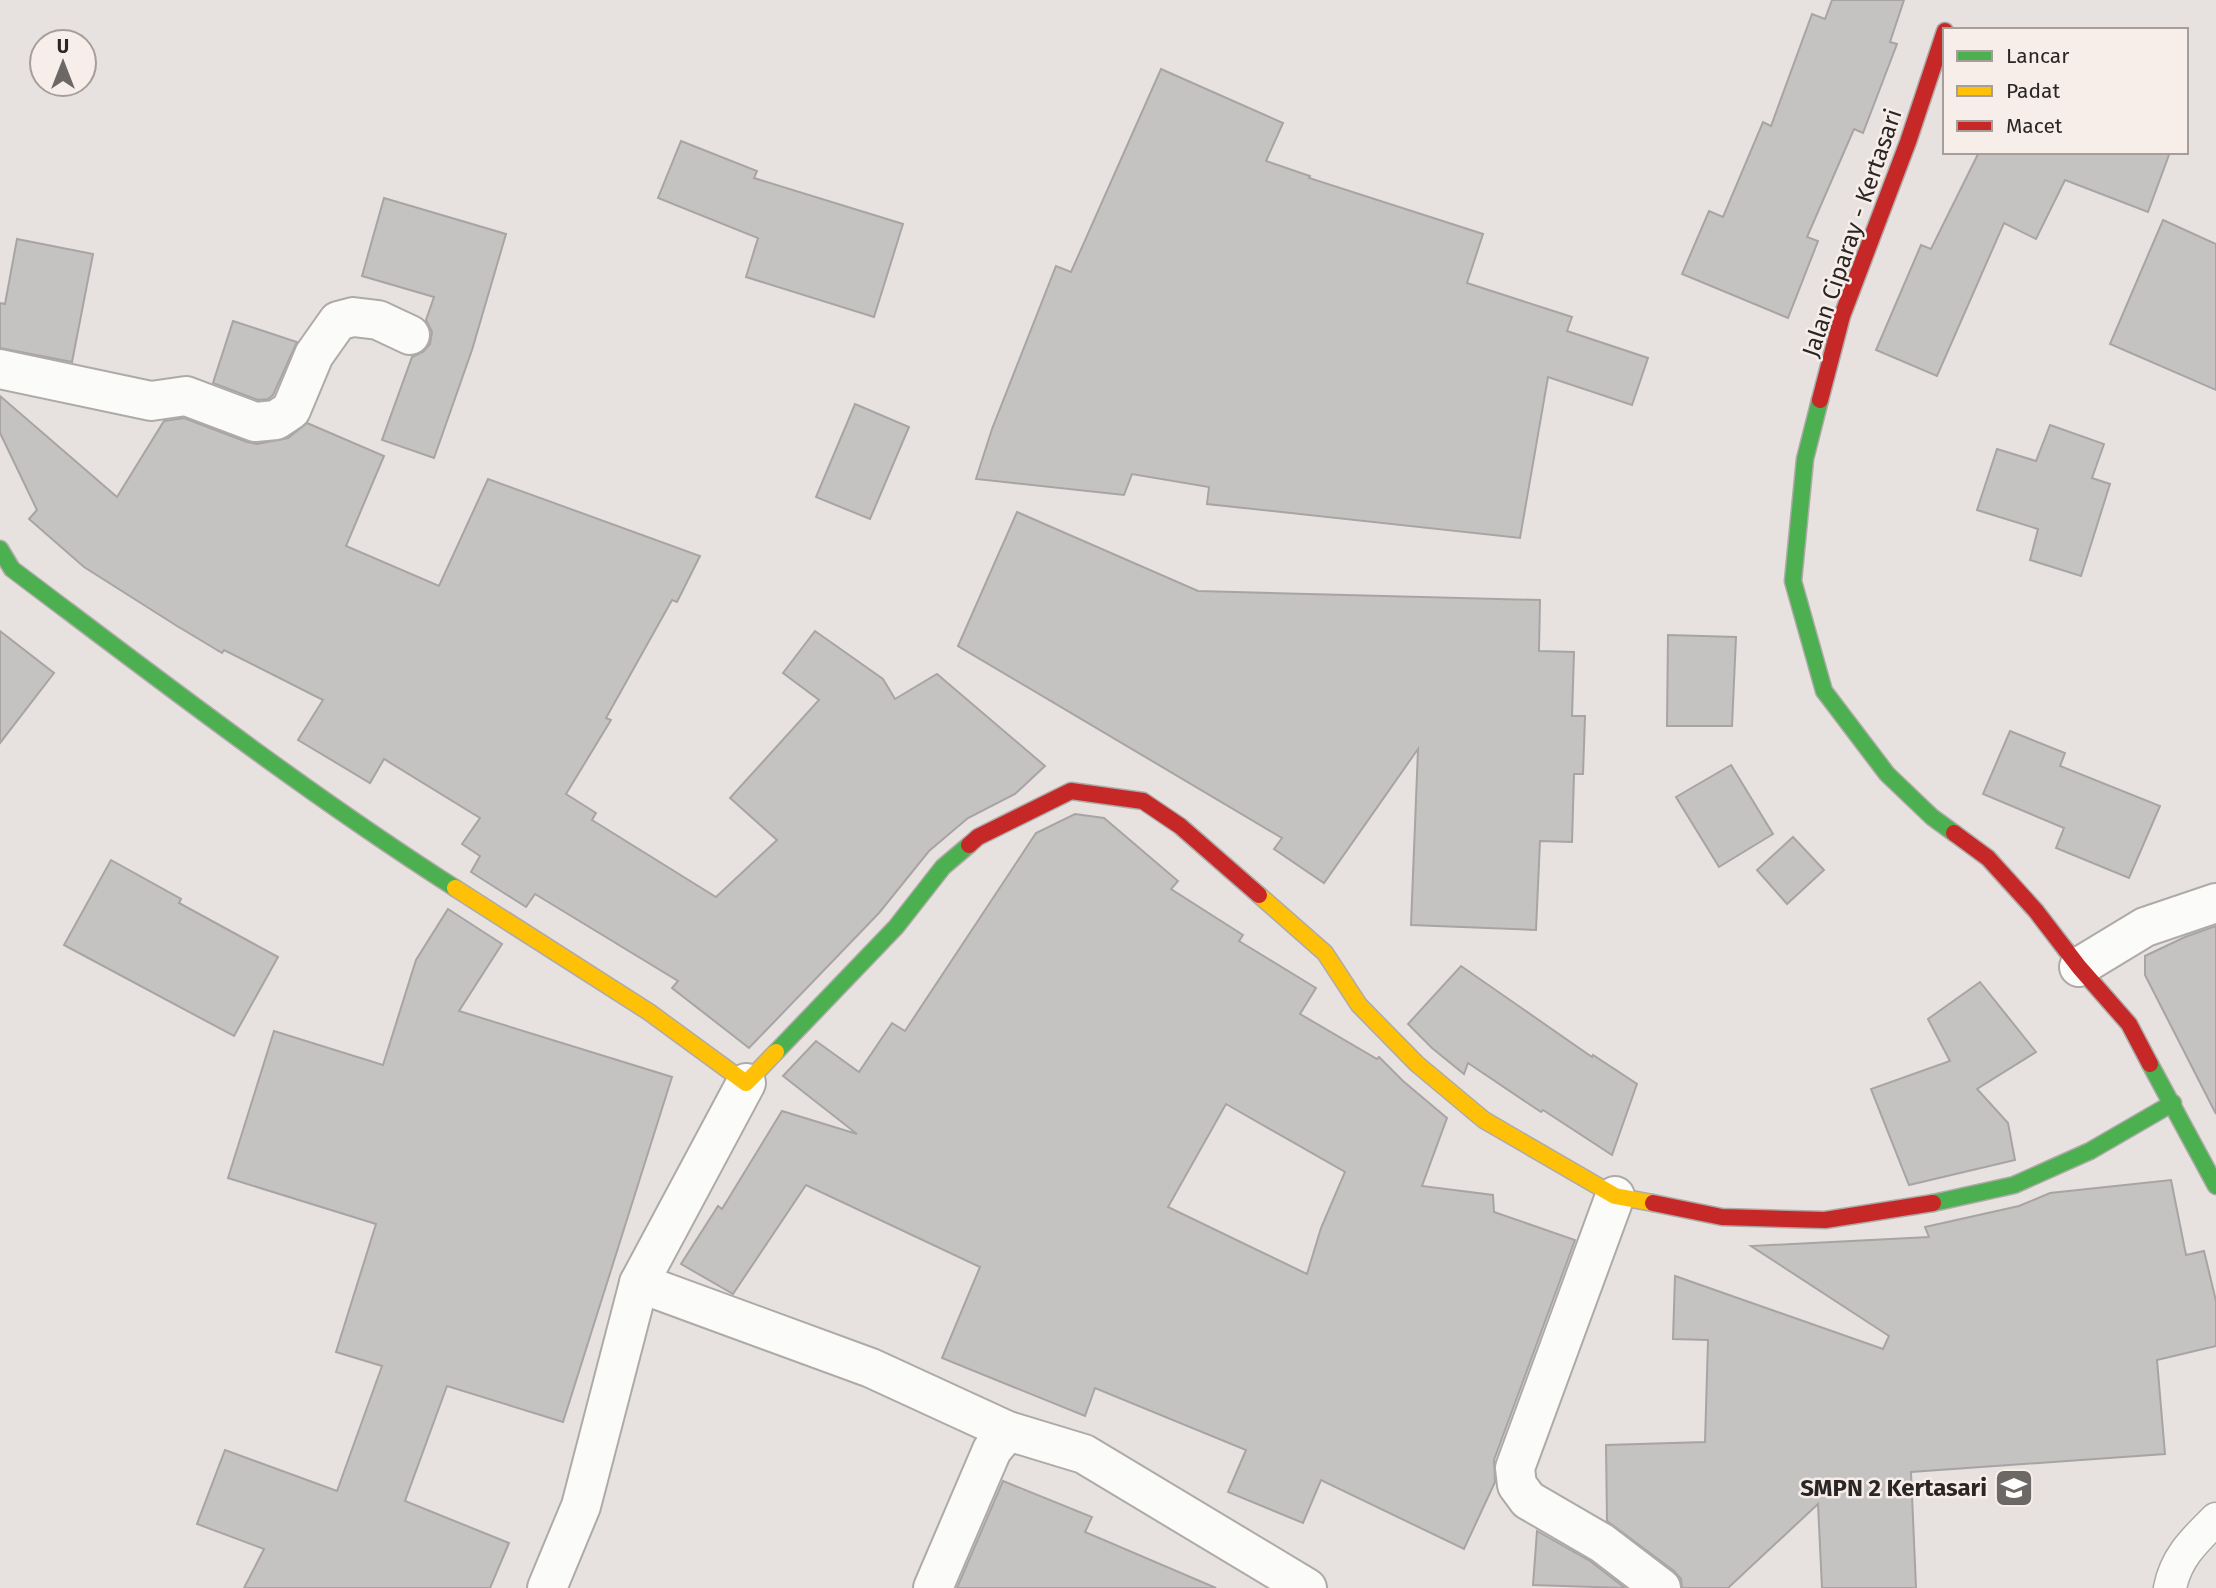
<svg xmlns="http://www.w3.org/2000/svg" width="2216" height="1588" font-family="'Fira Sans',sans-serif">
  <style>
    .building { fill: #c5c2c2; stroke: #a8a4a5; stroke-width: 2; fill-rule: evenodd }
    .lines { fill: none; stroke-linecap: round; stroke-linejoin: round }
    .lane-casing { stroke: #aeaaa8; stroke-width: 35 }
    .street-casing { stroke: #aeaaa8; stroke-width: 42 }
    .fast-casing { stroke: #aeaaa8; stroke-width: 19 }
    .slow-casing { stroke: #aeaaa8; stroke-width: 19 }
    .jam-casing { stroke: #aeaaa8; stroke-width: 19 }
    .lane { stroke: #fbfbfa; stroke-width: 32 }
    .street { stroke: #fbfbfa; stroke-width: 38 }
    .fast { stroke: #4caf50; stroke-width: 16 }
    .slow { stroke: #ffc107; stroke-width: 16 }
    .jam { stroke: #c62828; stroke-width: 16 }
    .labels { text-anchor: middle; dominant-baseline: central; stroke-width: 5; stroke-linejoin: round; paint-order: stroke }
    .street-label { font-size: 24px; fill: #2a2625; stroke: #f7eeea }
    .poi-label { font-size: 24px; font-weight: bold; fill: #2a2625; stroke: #f7eeea; text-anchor: end }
  </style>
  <rect width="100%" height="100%" fill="#e7e2e0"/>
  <g class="building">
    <path d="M1832,0H1904L1890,42L1897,44L1863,133L1854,129L1807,237L1818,241L1788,318L1682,274L1709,211L1723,217L1763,122L1771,126L1812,14L1825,19Z"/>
    <path d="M1161,69L1283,123L1266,161L1310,176L1309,178L1483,234L1467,283L1572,317L1567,331L1648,358L1632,405L1548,377L1520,538L1207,504L1209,487L1132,474L1124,495L976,479L992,429L1056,266L1071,272Z"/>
    <path d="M681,141L757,171L754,178L903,224L874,317L746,277L758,238L658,198Z"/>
    <path d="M1979,152H2170L2148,212L2065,180L2036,239L2004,223L1937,376L1876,350L1921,245L1931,249Z"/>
    <path d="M384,198L506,234L472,350L434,458L382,440L412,357L423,352L430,344L432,332L426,320L434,297L362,276Z"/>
    <path d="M2163,220L2216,244V390L2110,344Z"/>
    <path d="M17,239L93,254L72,362L0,348V303L5,304Z"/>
    <path d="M233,321L297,342L273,395L268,399L258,400L213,383Z"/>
    <path d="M0,396L117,497L164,421L184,418L247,442L257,444L288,438L307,423L384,456L346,546L439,586L488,479L700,556L677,602L672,600L606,718L611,720L566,794L596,813L592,820L716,897L777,840L730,798L819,700L783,673L815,631L883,679L895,699L937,674L1045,766L1015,794L968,818L929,851L879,913L749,1048L672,988L678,981L535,894L526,907L471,872L480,856L462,844L480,818L384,759L370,783L298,740L323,700L224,650L222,653L177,626L84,567L29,519L37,510L0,433Z"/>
    <path d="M855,404L909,427L870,519L816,497Z"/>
    <path d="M2050,425L2104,444L2092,478L2110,484L2081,576L2030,560L2038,529L1977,510L1997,449L2036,461Z"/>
    <path d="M1017,512L1198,591L1540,600L1539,651L1574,652L1572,716H1585L1583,774H1574L1572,842L1540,841L1536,930L1411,925L1418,749L1324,883L1274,849L1282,838L958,646Z"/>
    <path d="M0,631L54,673L0,743Z"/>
    <path d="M1668,635L1736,637L1732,726H1667Z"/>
    <path d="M2010,731L2065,753L2060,766L2160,806L2129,878L2056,848L2064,828L1983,794Z"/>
    <path d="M1731,765L1773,834L1719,867L1676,797Z"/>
    <path d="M1075,814L1104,818L1178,881L1171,889L1243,935L1239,941L1316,988L1300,1014L1377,1059L1379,1057L1403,1081L1447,1118L1422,1186L1493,1195L1494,1212L1575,1240L1494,1460L1495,1482L1464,1549L1321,1480L1303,1523L1228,1492L1246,1450L1095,1388L1085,1416L942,1358L980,1267L806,1185L733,1294L681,1264L718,1206L722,1209L782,1111L857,1134L783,1076L816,1041L859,1072L892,1023L905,1031L1036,833ZM1226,1104L1345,1172L1321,1228L1307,1274L1168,1207Z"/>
    <path d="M1793,837L1824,870L1787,904L1757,870Z"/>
    <path d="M111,860L181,899L179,903L278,957L234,1036L64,945Z"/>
    <path d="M448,909L502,944L459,1011L672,1077L563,1422L447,1386L405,1501L509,1543L490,1588H244L264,1549L197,1524L225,1450L337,1491L382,1366L336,1352L376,1224L228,1178L274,1031L383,1065L416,960Z"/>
    <path d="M2216,926V1114L2145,975V956L2185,937Z"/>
    <path d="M1461,966L1592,1057L1593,1055L1637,1084L1612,1155L1543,1110L1541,1112L1468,1063L1464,1074L1432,1048L1408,1024Z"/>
    <path d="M1980,982L2036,1052L1977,1089L2008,1123L2015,1160L1909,1185L1871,1089L1950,1061L1928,1019Z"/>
    <path d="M2171,1180L2186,1255L2204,1251L2216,1301V1346L2157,1360L2165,1454L1911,1472L1916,1588H1822L1818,1504L1728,1588H1682L1681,1579L1674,1571L1607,1521L1606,1445L1705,1442L1708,1340L1673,1339L1675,1276L1883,1349L1889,1336L1751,1246L1929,1237L1925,1227L2019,1206L2050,1193Z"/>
    <path d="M1003,1481L1092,1517L1085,1532L1216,1588H957Z"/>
    <path d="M1537,1531L1590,1561L1625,1588L1533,1585Z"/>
  </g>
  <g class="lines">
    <g class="lane-casing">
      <path id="lane" d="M2170,1588C2176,1557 2195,1540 2216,1519"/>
    </g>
    <g class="street-casing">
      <g id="street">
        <path d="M0,369L151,401L186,396L255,422L276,420L291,410L314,355L338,321L353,317L378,320L410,335"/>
        <path d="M2079,967L2145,927L2216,903"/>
        <path d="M1615,1196L1515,1468L1517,1485L1528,1500L1602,1543L1661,1588"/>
        <path d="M639,1283L871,1368L1008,1431L1084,1454L1307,1588"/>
        <path d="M547,1588L581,1506L639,1283L746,1083"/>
        <path d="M933,1588L992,1450L1008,1431"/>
      </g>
    </g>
    <g class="fast-casing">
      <g id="fast">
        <path d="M1820,400L1805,459L1793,581L1824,691L1887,774L1932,817L1954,833"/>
        <path d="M0,549L12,569C157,678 302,790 455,888"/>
        <path d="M776,1052L896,927L943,867L969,845"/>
        <path d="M2150,1064L2216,1186"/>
        <path d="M1933,1203L2014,1185L2090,1151L2173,1103"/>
      </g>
    </g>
    <g class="slow-casing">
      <g id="slow">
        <path d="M455,888L649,1012L746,1083L776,1052"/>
        <path d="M1259,895L1325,953L1359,1005L1417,1064L1484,1120L1615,1196L1653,1203"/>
      </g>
    </g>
    <g class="jam-casing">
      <g id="jam">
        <path d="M1820,400L1842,316L1908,142L1945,31"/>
        <path d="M1954,833L1988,858L2036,911L2079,967L2129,1024L2150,1064"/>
        <path d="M969,845L978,837L1071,791L1143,801L1180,826L1259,895"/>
        <path d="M1653,1203L1722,1217L1825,1220L1933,1203"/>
      </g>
    </g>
    <use href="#lane" class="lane"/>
    <use href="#street" class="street"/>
    <use href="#fast" class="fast"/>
    <use href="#slow" class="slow"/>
    <use href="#jam" class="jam"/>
  </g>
  <defs>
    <g id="school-square" transform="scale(2.0125)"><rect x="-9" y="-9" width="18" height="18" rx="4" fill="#6c6866" stroke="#f7eeea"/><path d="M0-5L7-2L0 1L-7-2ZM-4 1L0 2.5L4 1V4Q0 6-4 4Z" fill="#fff"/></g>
  </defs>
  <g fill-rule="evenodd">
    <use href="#school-square" x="2014" y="1488"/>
  </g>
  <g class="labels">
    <g class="street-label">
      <text transform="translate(1852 233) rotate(-71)">Jalan Ciparay - Kertasari</text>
    </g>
    <g class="poi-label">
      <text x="1987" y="1488">SMPN 2 Kertasari</text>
    </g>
  </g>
  <rect x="1943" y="28" width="245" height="126" fill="#f7eeea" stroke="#a59e9b" stroke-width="2"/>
  <rect x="1957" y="51" width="35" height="10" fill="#4caf50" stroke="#a59e9b" stroke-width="2"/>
  <text x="2006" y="63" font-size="21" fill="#2a2625">Lancar</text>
  <rect x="1957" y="86" width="35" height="10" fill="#ffc107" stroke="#a59e9b" stroke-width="2"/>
  <text x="2006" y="98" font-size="21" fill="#2a2625">Padat</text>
  <rect x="1957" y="121" width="35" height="10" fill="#c62828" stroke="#a59e9b" stroke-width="2"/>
  <text x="2006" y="133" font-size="21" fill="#2a2625">Macet</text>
  <g transform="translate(63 63)"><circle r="33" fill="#f7eeea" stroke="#a59e9b" stroke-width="2"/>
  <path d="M0-5L12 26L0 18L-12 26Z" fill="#6c6866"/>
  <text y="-10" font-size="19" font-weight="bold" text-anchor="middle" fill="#2a2625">U</text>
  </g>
</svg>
